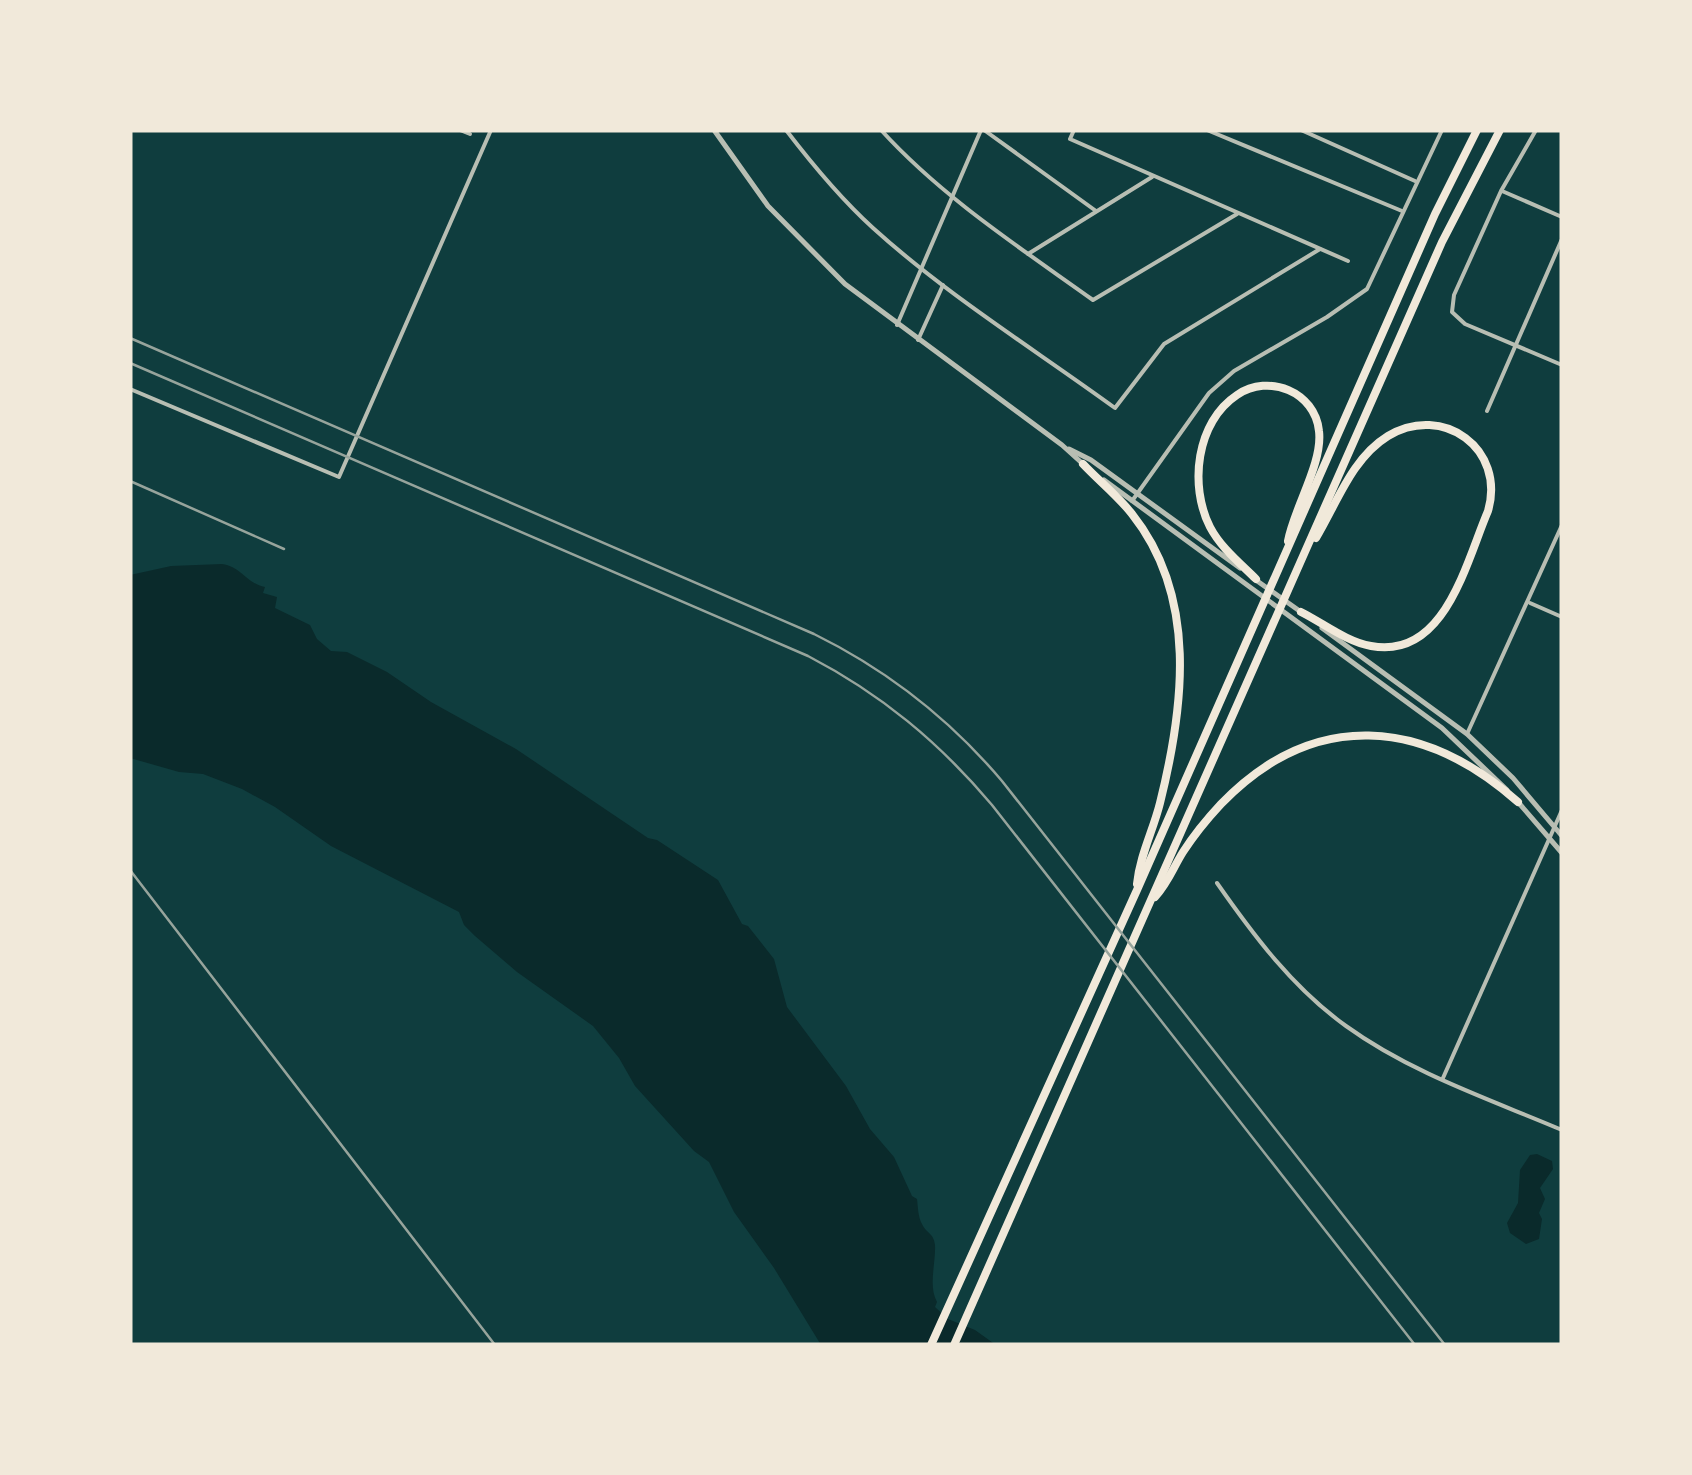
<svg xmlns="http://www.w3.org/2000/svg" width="1692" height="1475" font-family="Overpass,sans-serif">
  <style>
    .water { fill: #0a2a2b }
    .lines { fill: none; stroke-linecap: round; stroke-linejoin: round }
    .minor { stroke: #b8beb3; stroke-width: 4 }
    .tertiary { stroke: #b8beb3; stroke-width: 5 }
    .motorway { stroke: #f1e9da; stroke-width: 8 }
    .rail { stroke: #97a49c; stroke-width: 2.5 }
  </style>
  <rect width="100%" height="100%" fill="#0f3d3e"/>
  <g class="water">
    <path d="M222,564C242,567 247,584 265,587L263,593L277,597L275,608L310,625L317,639L331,651L347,652L387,672L431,702L516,749L648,838L657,840L718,880L742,924L748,926L774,959L787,1007L846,1086L870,1129L894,1157L912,1196L917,1199C918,1207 918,1217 922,1224C926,1233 934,1233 935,1245C936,1263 928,1286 937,1302L935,1307L948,1319L975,1330L996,1345H821L774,1268L734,1212L709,1162L694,1151L635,1086L619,1058L593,1026L517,972L475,936L464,925L459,912L331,846L275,807L242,789L203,774L179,772L130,758V575L171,566Z"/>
    <path d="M1537,1154L1552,1161L1553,1169L1540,1188L1545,1199L1539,1213L1542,1219L1539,1239L1526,1244L1510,1233L1507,1223L1518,1203L1520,1170L1530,1155Z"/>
  </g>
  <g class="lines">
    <g class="minor">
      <path d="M460,130L470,134"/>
      <path d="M786,130C812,164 841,199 873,228C947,295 1034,349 1115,408L1164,344L1320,249"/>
      <path d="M881,130C942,197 1019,247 1093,300L1237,214"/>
      <path d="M984,130L1096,211"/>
      <path d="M1074,130L1070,139L1348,261"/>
      <path d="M1207,130L1402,211"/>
      <path d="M1301,130L1415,181"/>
      <path d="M1536,130L1501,191L1454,295L1452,312L1465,324L1562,365"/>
      <path d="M1502,191L1562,217"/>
      <path d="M1028,254L1152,177"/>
      <path d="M897,325L981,130"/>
      <path d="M918,340L943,285"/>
      <path d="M130,389L339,477L491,130"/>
      <path d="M1487,411L1562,239"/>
      <path d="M1132,501L1209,393L1234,371L1327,317L1367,289L1442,130"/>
      <path d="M1530,603L1562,617"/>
      <path d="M1467,734L1562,525"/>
      <path d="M1217,883C1254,936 1293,988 1346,1026C1411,1073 1489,1099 1562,1130"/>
      <path d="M1443,1078L1562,810"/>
    </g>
    <g class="tertiary">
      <path d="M714,130L768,206L845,284L1062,445L1083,464"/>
      <path d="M1069,449L1091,460L1240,568"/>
      <path d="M1104,480L1442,728L1507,790"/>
      <path d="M1253,578L1301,612"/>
      <path d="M1322,628L1467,734L1513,778L1562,836"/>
      <path d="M1518,802L1562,853"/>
    </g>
    <g class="motorway">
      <path d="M1083,464C1099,481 1118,496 1132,514C1198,597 1184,707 1160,803C1153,831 1140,855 1137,884"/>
      <path d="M1256,579C1240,563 1221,548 1210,527C1189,486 1196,422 1237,395C1269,373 1315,392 1319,431C1323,463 1294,508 1288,541"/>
      <path d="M1301,612C1323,623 1347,642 1371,646C1445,660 1466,562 1488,511C1506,449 1443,403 1388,436C1352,458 1337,503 1316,538"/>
      <path d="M1155,897C1168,883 1173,868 1183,852C1194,835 1207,819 1221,804C1314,708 1423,718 1518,802"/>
      <path d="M931,1345L1137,890L1435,214L1477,130"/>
      <path d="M954,1345L1442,242L1500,130"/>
    </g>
    <g class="rail">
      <path d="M130,338L814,634C887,670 949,718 1002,781L1445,1345"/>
      <path d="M130,363L808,656C881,694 939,742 992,805L1415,1345"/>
      <path d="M130,481L284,549"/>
      <path d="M130,870L495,1345"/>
    </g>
  </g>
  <rect width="1692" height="1475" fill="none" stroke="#f1e9da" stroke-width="265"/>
</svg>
